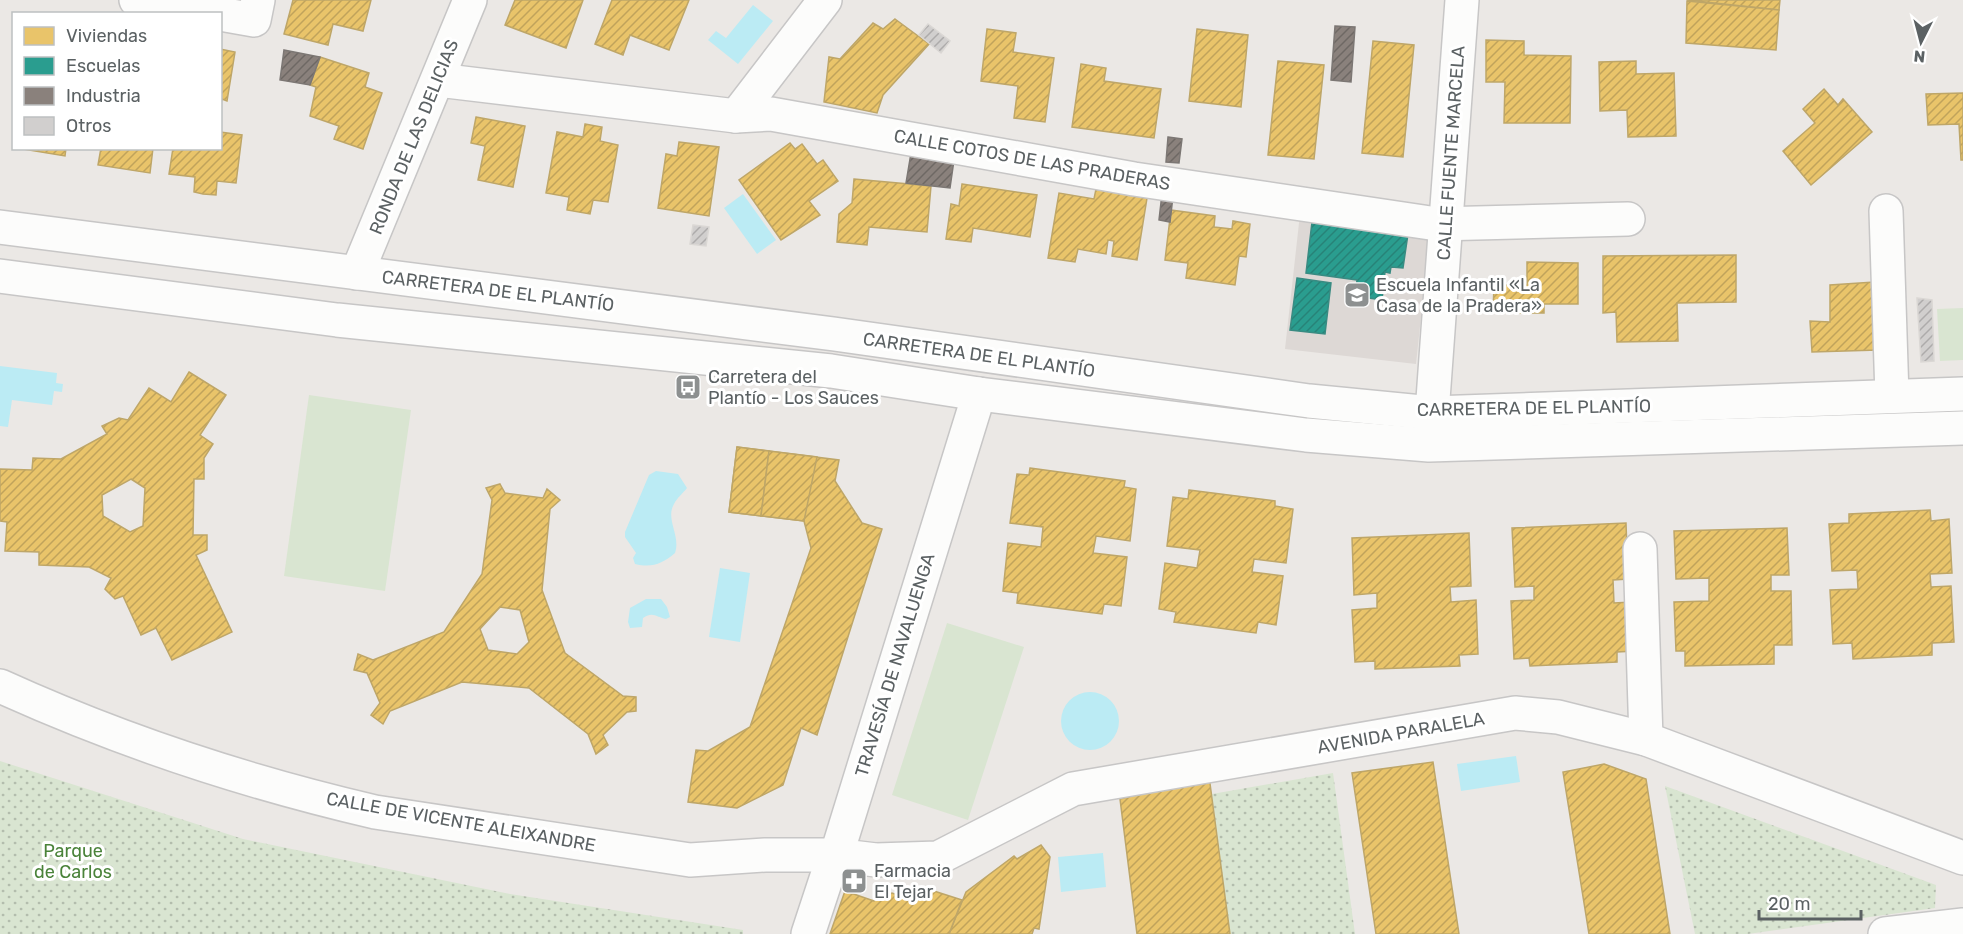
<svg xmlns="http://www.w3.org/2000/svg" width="1963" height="934" font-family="Rubik,sans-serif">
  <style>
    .education { fill: #ddd8d5 }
    .green { fill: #d9e5d1 }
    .park { fill: url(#park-dots) }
    .water { fill: #bbebf4 }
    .homes { fill: url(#homes-hatch); stroke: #bea668; stroke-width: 1.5; fill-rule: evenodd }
    .schools { fill: url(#schools-hatch); stroke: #398b82; stroke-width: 1.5 }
    .industry { fill: url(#industry-hatch); stroke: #7c7774; stroke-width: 1.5 }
    .building { fill: url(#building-hatch); stroke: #dad7d4; stroke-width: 1.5 }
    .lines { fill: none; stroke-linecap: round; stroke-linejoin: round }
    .minor-casing { stroke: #c7c6c6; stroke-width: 36 }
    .minor { stroke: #fcfcfb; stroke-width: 33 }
    .labels { text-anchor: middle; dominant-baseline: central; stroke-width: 6; stroke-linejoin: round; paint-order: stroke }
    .street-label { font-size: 18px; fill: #5b6163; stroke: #fff }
    .poi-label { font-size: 18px; fill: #5b6163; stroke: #fff; text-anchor: start }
    .park-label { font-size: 18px; fill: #4a833a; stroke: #fff }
  </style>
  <defs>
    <pattern id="park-dots" width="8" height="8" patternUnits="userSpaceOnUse" patternTransform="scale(1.5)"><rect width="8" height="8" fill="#d9e5d1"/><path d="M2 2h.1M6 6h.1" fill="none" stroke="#b3bdad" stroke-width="1.8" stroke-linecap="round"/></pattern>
    <pattern id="homes-hatch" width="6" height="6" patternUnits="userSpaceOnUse" patternTransform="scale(1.5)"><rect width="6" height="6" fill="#e9c46a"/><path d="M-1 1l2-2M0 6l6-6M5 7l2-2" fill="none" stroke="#c0a35b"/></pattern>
    <pattern id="schools-hatch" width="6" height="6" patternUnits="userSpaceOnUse" patternTransform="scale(1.5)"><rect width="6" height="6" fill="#2a9d8f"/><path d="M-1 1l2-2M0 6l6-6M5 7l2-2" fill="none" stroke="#278378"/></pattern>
    <pattern id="industry-hatch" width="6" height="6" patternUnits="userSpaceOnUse" patternTransform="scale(1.5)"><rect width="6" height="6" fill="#8a817c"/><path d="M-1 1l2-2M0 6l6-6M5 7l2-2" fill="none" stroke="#6e6864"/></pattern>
    <pattern id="building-hatch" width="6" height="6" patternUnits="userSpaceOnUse" patternTransform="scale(1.5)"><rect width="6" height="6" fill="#d1cfce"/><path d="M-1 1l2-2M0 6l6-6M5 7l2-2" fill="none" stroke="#adabab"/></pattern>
  </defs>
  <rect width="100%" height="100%" fill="#ebe8e5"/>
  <path class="education" d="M1300,214L1424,237L1429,242L1416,364L1285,349Z"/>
  <g class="green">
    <path d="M1963,308V360L1940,361L1937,309Z"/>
    <path d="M309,395L411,410L385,591L284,576Z"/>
    <path d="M947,623L1024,647L968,820L892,795Z"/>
  </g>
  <g class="park">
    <path d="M0,761L243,839L510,894L743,930V934H0Z"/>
    <path d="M1333,773L1355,934H1230L1212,794Z"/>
    <path d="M1665,786L1936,885L1935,908L1748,934H1695Z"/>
  </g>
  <g class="water">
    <path d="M753,5L773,21L738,64L708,40L716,31L726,38Z"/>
    <path d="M743,194L776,240L757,254L724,208Z"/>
    <path d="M0,366L57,373L56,383L63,384L62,392L54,391L52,405L12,400L8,427L0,426Z"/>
    <path d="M656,471L678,474L687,488C683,493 677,498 674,504C665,519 681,536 675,553C662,564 652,568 635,564L633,558L636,553L625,537V532L649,475Z"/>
    <path d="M720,568L750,573L740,642L709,637Z"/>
    <path d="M646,599H661L667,607L670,617L666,619C656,617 653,611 643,618L642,627L630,628L628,622L630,608Z"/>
    <circle cx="1090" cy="721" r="29"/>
    <path d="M1516,756L1520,782L1461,791L1457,764Z"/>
    <path d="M1103,853L1106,887L1061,892L1058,857Z"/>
  </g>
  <g class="homes">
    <path d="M293,0H371L363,31L333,24L328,45L284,34Z"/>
    <path d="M515,0H583L566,48L505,25Z"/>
    <path d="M612,0H689L669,50L630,35L623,55L595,44Z"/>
    <path d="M1687,0H1780L1779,10Z"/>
    <path d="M1687,1L1779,10L1776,50L1686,43Z"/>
    <path d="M895,19L929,44L883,95L877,113L824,102L829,57L840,59L873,23L883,29Z"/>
    <path d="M987,29L1016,33L1013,52L1054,58L1045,122L1014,118L1018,86L981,81Z"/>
    <path d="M1197,29L1248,35L1241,107L1189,101Z"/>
    <path d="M1486,40L1524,41V55L1571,56L1570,123H1504L1505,82H1486Z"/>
    <path d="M1373,41L1414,45L1403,157L1362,153Z"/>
    <path d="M220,49L235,52L227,101L222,99L220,106Z"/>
    <path d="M320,57L369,73L365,87L382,93L363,149L334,139L339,126L310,116L316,87L310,85Z"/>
    <path d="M1278,61L1324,65L1314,159L1268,155Z"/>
    <path d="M1636,61V74L1674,73L1676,136L1628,137L1627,110L1600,111L1599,62Z"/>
    <path d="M1081,64L1106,68L1104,81L1161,89L1154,138L1072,127Z"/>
    <path d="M1824,89L1838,105L1843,99L1872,132L1811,185L1783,151L1815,123L1803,109Z"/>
    <path d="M1963,93V160H1961L1959,124L1928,125L1926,94Z"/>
    <path d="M476,117L525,126L513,187L478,180L485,146L471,143Z"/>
    <path d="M585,124L602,127L600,141L618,145L608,202L593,200L590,214L567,210L569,197L546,193L557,132L583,137Z"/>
    <path d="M220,132L242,135L236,183L217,181L216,195L203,194L194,192L195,177L169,174L173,148H220Z"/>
    <path d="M679,142L719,147L709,216L658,208L666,154L677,156Z"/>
    <path d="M790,143L795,149L802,144L817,164L823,160L838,181L809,201L820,215L781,240L739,180Z"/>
    <path d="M17,148H66L65,156Z"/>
    <path d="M101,148H153L150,173L98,165Z"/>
    <path d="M854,179L931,186L927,232L869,227L867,245L837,242L839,214L852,203Z"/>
    <path d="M962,184L1037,195L1030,237L973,228L971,242L946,239L951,204L959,206Z"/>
    <path d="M1096,189L1147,198L1137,260L1112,256L1114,241L1108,240L1106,254L1078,249L1075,262L1048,258L1059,193L1094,199Z"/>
    <path d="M1171,210L1215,216L1214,227L1232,229L1233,221L1250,224L1246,257L1239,256L1235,285L1186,278L1188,263L1165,260Z"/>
    <path d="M1736,255V302L1677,303L1678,341L1617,342L1616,312L1603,313V256Z"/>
    <path d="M1527,262L1578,263V304H1544V313H1493L1494,285H1527Z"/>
    <path d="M1874,282L1878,350L1812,352L1810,321L1830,322V285Z"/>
    <path d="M189,372L226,395L200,435L213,444L204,458V479H194L193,535H207V550L196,555L232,632L172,660L156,628L141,635L123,596L115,599L105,589L111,578L89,567L39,565V552L5,551L7,522L0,521V469L32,470L33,458L61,459L107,434L102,426L119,418L128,420L149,388L171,402ZM131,479L145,488L143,526L130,532L103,516L102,495Z"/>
    <path d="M737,447L839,460L835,481L862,523L882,529L817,735L801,728L783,785L737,808L688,802L696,750L708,751L750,727L811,548L804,521L729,512Z"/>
    <path d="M737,447L769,451L761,516L729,512Z"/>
    <path d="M769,451L817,457L804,521L761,516Z"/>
    <path d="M1030,468L1125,481L1124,487L1136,489L1130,541L1096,536L1093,553L1127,557L1121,606L1104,604L1102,614L1017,603L1018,593L1003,591L1008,543L1041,547L1043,527L1010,523L1017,474L1029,475Z"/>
    <path d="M500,484L505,493L543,498L547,489L560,500L550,509L542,590L565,653L623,696L636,697V711L627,712L603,735L608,745L596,754L588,734L529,688L462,682L390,711L383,724L371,715L380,703L367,673L354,670L358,654L373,660L444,632L482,574L492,500L486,488ZM500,607L520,610L529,642L517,654L488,650L480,629Z"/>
    <path d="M1189,490L1275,501V506L1293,509L1286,563L1254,559L1252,572L1283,576L1276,625L1258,622L1256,633L1174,622L1176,612L1159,609L1165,563L1197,568L1200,550L1167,546L1173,497L1188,499Z"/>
    <path d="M1930,510L1931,521L1949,519L1952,573L1930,574L1931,587L1951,586L1954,642L1932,643V655L1853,659L1852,643L1833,644L1830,590L1858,589L1857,570L1832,571L1829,524L1849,523V514Z"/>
    <path d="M1626,523L1628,579L1613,580L1614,603L1631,602L1634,651L1617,652V662L1530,666L1529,658L1514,659L1511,601L1534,600V586L1515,587L1512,528Z"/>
    <path d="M1787,528L1789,575H1771V591H1791L1792,645H1774V664L1685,666V651H1676L1674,602L1709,601V578L1676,579L1674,531Z"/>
    <path d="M1469,533L1471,586L1450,587L1451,602L1476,600L1478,654L1459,655L1460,666L1375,669V661L1355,662L1352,610L1377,608V593L1354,595L1352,538Z"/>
    <path d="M1433,762L1459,934H1376L1352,773Z"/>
    <path d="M1604,764L1646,779L1670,934H1589L1563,772Z"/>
    <path d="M1209,776L1230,934H1137L1120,799Z"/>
    <path d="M1041,845L1050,857L1039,929L1034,928L1032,934H949L966,892L1014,856L1017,859Z"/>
    <path d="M922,890L934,891L962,900L949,934H830L845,891L874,901L877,893L886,896L892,893L906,898L912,894L920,896Z"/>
  </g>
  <g class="schools">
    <path d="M1312,222L1408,234L1403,268L1391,267L1390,273L1385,272L1382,300L1355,296L1357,280L1306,273Z"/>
    <path d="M1297,278L1331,283L1325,334L1290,330Z"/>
  </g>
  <g class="industry">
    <path d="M1335,26L1355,27L1351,82L1331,80Z"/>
    <path d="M284,50L320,57L310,85L280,80Z"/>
    <path d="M1168,137L1182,139L1179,163L1166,162Z"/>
    <path d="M911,153L954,160L950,188L906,183Z"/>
    <path d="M1162,194L1173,196L1170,222L1159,220Z"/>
  </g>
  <g class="building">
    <path d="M928,24L950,41L941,53L919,35Z"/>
    <path d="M693,225L709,227L706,246L690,244Z"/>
    <path d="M1917,298L1932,300L1934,361L1921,362Z"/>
  </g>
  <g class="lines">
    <g class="minor-casing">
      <g id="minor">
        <path d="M136,0L216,14"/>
        <path d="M220,14L254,20L258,0"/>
        <path d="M438,80L736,116L771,114L1134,179L1437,224L1628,219"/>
        <path d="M736,116L825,0"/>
        <path d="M1886,211L1892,396"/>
        <path d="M0,227L834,334L1309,401L1432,413L1963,394"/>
        <path d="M357,273L470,0"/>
        <path d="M0,276L337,320L831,371L979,394L1306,435L1429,445L1963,428"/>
        <path d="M1432,413L1462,0"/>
        <path d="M1640,549L1646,739"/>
        <path d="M0,686C121,741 246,782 375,812L690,860L765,855H834L876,860L938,858L1073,789L1515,713L1558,717L1646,739L1963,858"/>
        <path d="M808,934L834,855L839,847L979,394"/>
        <path d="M1885,934L1963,925"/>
      </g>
    </g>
    <use href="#minor" class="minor"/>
  </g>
  <defs>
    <g id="school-square" transform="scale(1.35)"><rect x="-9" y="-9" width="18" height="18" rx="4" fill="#8d9090" stroke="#fff"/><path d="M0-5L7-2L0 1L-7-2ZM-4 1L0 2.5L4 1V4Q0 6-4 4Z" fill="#fff"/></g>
    <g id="bus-square" transform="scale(1.35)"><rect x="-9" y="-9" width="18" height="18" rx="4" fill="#8d9090" stroke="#fff"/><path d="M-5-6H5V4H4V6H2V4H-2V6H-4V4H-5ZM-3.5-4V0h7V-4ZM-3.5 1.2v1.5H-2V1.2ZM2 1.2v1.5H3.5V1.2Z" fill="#fff"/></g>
    <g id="pharmacy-square" transform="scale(1.35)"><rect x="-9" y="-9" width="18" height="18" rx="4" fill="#8d9090" stroke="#fff"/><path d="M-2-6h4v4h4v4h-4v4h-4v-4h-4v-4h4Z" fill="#fff"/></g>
  </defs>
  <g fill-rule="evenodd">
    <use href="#school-square" x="1357" y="295"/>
    <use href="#bus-square" x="688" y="387"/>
    <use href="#pharmacy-square" x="854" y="881"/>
  </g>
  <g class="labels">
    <g class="street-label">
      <text transform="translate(414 137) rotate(-68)">RONDA DE LAS DELICIAS</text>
      <text transform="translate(1451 153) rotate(-86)">CALLE FUENTE MARCELA</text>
      <text transform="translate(1032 160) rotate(10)">CALLE COTOS DE LAS PRADERAS</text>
      <text transform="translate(498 291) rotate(7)">CARRETERA DE EL PLANTÍO</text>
      <text transform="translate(979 355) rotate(8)">CARRETERA DE EL PLANTÍO</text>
      <text transform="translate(1534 408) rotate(-1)">CARRETERA DE EL PLANTÍO</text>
      <text transform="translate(895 665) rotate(-73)">TRAVESÍA DE NAVALUENGA</text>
      <text transform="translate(1401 733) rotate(-10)">AVENIDA PARALELA</text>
      <text transform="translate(461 822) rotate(10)">CALLE DE VICENTE ALEIXANDRE</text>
    </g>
    <g class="poi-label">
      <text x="1376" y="285">Escuela Infantil «La<tspan x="1376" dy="21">Casa de la Pradera»</tspan></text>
      <text x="708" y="377">Carretera del<tspan x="708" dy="21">Plantío - Los Sauces</tspan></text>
      <text x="874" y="871">Farmacia<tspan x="874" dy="21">El Tejar</tspan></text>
    </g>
    <g class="park-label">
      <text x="73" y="851">Parque<tspan x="73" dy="21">de Carlos</tspan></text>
    </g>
  </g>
  <rect x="12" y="12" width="210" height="138" fill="#ffffff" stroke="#bdc0c1" stroke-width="1.5"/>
  <rect x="24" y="27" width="30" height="18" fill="#e9c46a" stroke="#bdc0c1" stroke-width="1.5"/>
  <text x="66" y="42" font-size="18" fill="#5b6163">Viviendas</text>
  <rect x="24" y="57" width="30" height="18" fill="#2a9d8f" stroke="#bdc0c1" stroke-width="1.5"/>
  <text x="66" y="72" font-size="18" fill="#5b6163">Escuelas</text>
  <rect x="24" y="87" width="30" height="18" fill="#8a817c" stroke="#bdc0c1" stroke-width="1.5"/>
  <text x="66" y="102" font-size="18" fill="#5b6163">Industria</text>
  <rect x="24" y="117" width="30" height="18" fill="#d1cfce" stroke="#bdc0c1" stroke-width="1.5"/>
  <text x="66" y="132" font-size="18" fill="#5b6163">Otros</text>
  <g transform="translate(1921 42) rotate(186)" stroke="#ffffff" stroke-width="4.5" paint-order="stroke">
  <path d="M0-4.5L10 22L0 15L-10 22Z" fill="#5b6163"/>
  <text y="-9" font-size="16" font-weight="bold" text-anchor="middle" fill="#5b6163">N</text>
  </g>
  <path d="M1759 910v9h102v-9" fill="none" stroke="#5b6163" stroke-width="3"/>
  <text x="1768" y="910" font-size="18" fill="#5b6163" stroke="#ffffff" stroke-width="4.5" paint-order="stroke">20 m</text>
</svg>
